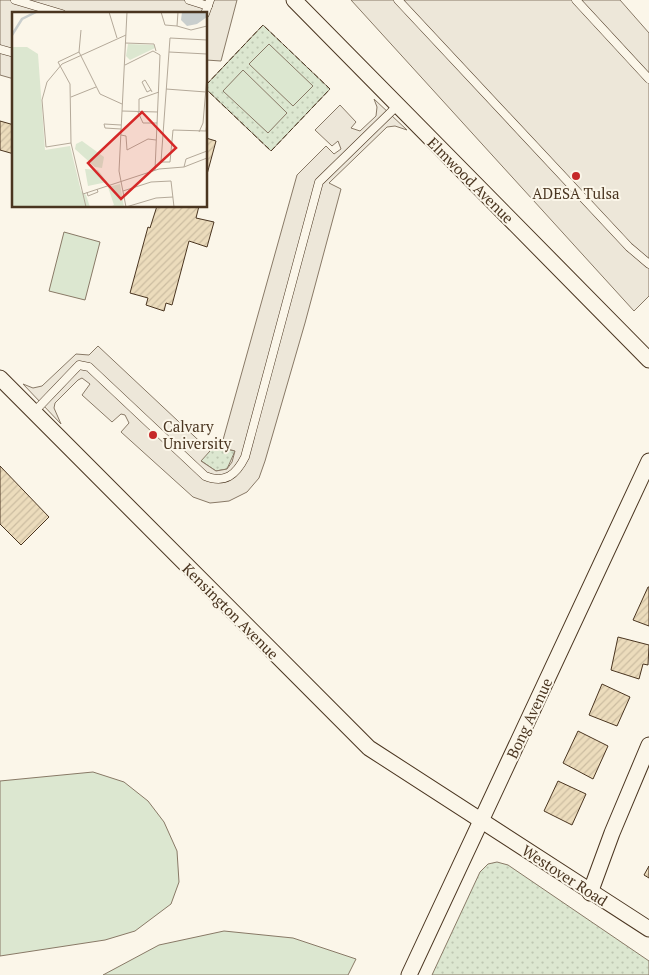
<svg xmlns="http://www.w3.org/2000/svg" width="649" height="975" font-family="'PT Serif',serif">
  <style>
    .green { fill: url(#green-dots); stroke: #887966 }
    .pitch { fill: #dce7d0; stroke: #887966 }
    .parking { fill: #ede7d9; stroke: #887966 }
    .building { fill: url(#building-hatch); stroke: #4a3520 }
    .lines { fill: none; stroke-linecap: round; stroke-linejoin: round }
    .lane-casing { stroke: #4a3520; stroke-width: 9 }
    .street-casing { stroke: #4a3520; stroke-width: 17 }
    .lane { stroke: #fbf6e9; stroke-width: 8 }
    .street { stroke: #fbf6e9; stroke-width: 15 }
    .fence { stroke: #4a3520; stroke-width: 1; stroke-dasharray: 6 2.5; stroke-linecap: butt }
    .poi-dot { fill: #c62828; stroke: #fbf6e9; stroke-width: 2 }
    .labels { text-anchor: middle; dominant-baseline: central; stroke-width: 4; stroke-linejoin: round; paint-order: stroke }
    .street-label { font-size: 15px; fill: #4a3520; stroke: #fbf6e9 }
    .poi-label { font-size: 15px; fill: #4a3520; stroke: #fbf6e9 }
    .inset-river { fill: none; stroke: #c9cecd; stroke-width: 2.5 }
    .inset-road { fill: none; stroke: #b4a999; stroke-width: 1 }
    .view { fill: #d62828; fill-opacity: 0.15; stroke: #d62828; stroke-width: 2.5 }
    .inset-edge { fill: none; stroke: #4a3520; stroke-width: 2.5 }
  </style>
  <defs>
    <pattern id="green-dots" width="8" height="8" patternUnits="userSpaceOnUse" patternTransform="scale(1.25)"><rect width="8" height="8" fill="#dce7d0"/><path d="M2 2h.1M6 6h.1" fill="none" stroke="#bec7b2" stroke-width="1.8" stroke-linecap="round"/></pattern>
    <pattern id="building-hatch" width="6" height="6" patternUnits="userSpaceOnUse" patternTransform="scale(1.25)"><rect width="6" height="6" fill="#ecdcbc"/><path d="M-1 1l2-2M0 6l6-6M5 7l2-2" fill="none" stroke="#ccbda1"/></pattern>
  </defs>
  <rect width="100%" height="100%" fill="#fbf6e9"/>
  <g class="green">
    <path d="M263,25L330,89L271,151L206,89V85Z"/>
    <path d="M213,446L235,451L227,469L216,471L200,460Z"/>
    <path d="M497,862L508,865L649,961V975H432L480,872L488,864Z"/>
  </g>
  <g class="pitch">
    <path d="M269,44L313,86L293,106L249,64Z"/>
    <path d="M243,70L287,113L268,133L223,91Z"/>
    <path d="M64,232L100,242L85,300L49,291Z"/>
    <path d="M93,772L124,782L148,801L164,822L177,851L179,882L171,904L135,931L105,940L0,956V781Z"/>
    <path d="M224,931L293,938L356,959L348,975H103L159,945Z"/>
  </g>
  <g class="parking">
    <path d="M0,0H237L221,61L206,60V14H14V79L0,75Z"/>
    <path d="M351,0H620L649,33V296L634,311Z"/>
    <path d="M374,99L407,130L395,126L387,127L329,183L341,189L305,323L265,461L259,478L247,492L229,501L220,502L210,503L193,497L121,432L129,423L125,415L121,414L112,422L82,395L90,384L82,378L78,380L55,403L54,408L61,424L23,384L33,388L42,386L76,354L89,355L98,346L210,451L201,461L216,471L227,469L232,462L235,451L221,447L297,175L326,146L334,154L341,149L338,141L332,146L315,130L340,105L356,122L351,128L360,131L376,116L377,107Z"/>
  </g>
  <g class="building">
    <path d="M0,121L14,125V154L0,150Z"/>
    <path d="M206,138L216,141L206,178Z"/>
    <path d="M157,206H199L196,218L214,222L207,247L189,241L172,305L166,303L164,311L146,305L148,298L130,293L148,227L150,228Z"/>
    <path d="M0,466L49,517L21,545L0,524Z"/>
    <path d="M648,587H649V626L633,620Z"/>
    <path d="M618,637L649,645L648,665L643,664L639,679L611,670Z"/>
    <path d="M602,684L630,697L617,726L589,715Z"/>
    <path d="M578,731L608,746L593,779L563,763Z"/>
    <path d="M558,781L586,794L572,825L544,811Z"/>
    <path d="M649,866V878L644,875Z"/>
  </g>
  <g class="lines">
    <g class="lane-casing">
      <g id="lane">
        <path d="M15,0L62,14"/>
        <path d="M189,0L208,6"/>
        <path d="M398,0L629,247L649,264"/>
        <path d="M576,0L649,79"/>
        <path d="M205,14L210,0"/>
        <path d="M0,49L14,53"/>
        <path d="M34,412L79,365L89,367L205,476C225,484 236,475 245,457L319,182L397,106"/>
      </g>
    </g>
    <g class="street-casing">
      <g id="street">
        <path d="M294,0L649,360"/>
        <path d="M0,378L369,748L649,929"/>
        <path d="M590,893L612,833L649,745"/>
        <path d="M409,975L649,461"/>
      </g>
    </g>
    <use href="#lane" class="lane"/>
    <use href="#street" class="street"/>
    <path class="fence" d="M206,85L263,25L330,89L271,151L206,89"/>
  </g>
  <g class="poi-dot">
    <circle cx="576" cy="176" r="5"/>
    <circle cx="153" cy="435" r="5"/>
  </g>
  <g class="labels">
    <g class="street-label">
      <text transform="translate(471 180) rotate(45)">Elmwood Avenue</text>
      <text transform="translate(231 611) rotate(45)">Kensington Avenue</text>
      <text transform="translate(529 718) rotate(-65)">Bong Avenue</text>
      <text transform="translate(565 875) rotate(33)">Westover Road</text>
    </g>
    <g class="poi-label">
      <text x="576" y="193">ADESA Tulsa</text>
      <text x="163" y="426" text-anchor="start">Calvary<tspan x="163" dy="17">University</tspan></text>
    </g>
  </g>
  <g transform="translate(12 12)">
    <rect width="195" height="195" fill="#fbf6e9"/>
    <path d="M116,32L142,33L143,36L118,48L114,44ZM0,35H15L26,42L33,138L58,134L69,179L74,183L78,195H0ZM108,172L112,195H98L102,193L96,175Z" fill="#dce7d0"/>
    <path d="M70,129L92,145L90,156L83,155L63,137L64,132ZM73,157L86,158L95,170L76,174Z" fill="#dce7d0"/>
    <path d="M170,0H195V5L185,12L175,14L169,8Z" fill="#c9cecd"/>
    <path class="inset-river" d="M0,23L10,7L24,0"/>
    <path class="inset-road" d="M97,0L105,26M149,0L153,13L165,14L166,0M165,14L179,18L195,14M195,28L158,26L149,150H158L161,118L194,119L195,110M113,31L142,32L144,39M67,40L69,18M157,40L195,42M113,53L141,39L148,43L143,158M154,77L194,80M139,78L135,80L130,70L133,68L139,78L140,80M59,85L84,75M110,99L146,100M126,100L131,111H145M127,100V87L147,80M109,117L93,116L92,112L109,113M187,120L191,111L195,64M109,123L114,124L115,138L136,127L144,128M59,131L34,135L30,88L35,70L50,52L114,23M172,155L174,147L195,139M111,179L139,170L159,169L162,195M75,180L76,184L86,180L85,177M71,182L147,157L172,155L195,146M74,195L59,131L58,72L46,50L67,40L88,82L110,92M114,195L107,159L115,0M114,195L144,186L161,185"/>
    <path class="view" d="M130,100L164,136L109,187L76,151Z"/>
    <rect width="195" height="195" class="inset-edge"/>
  </g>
</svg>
